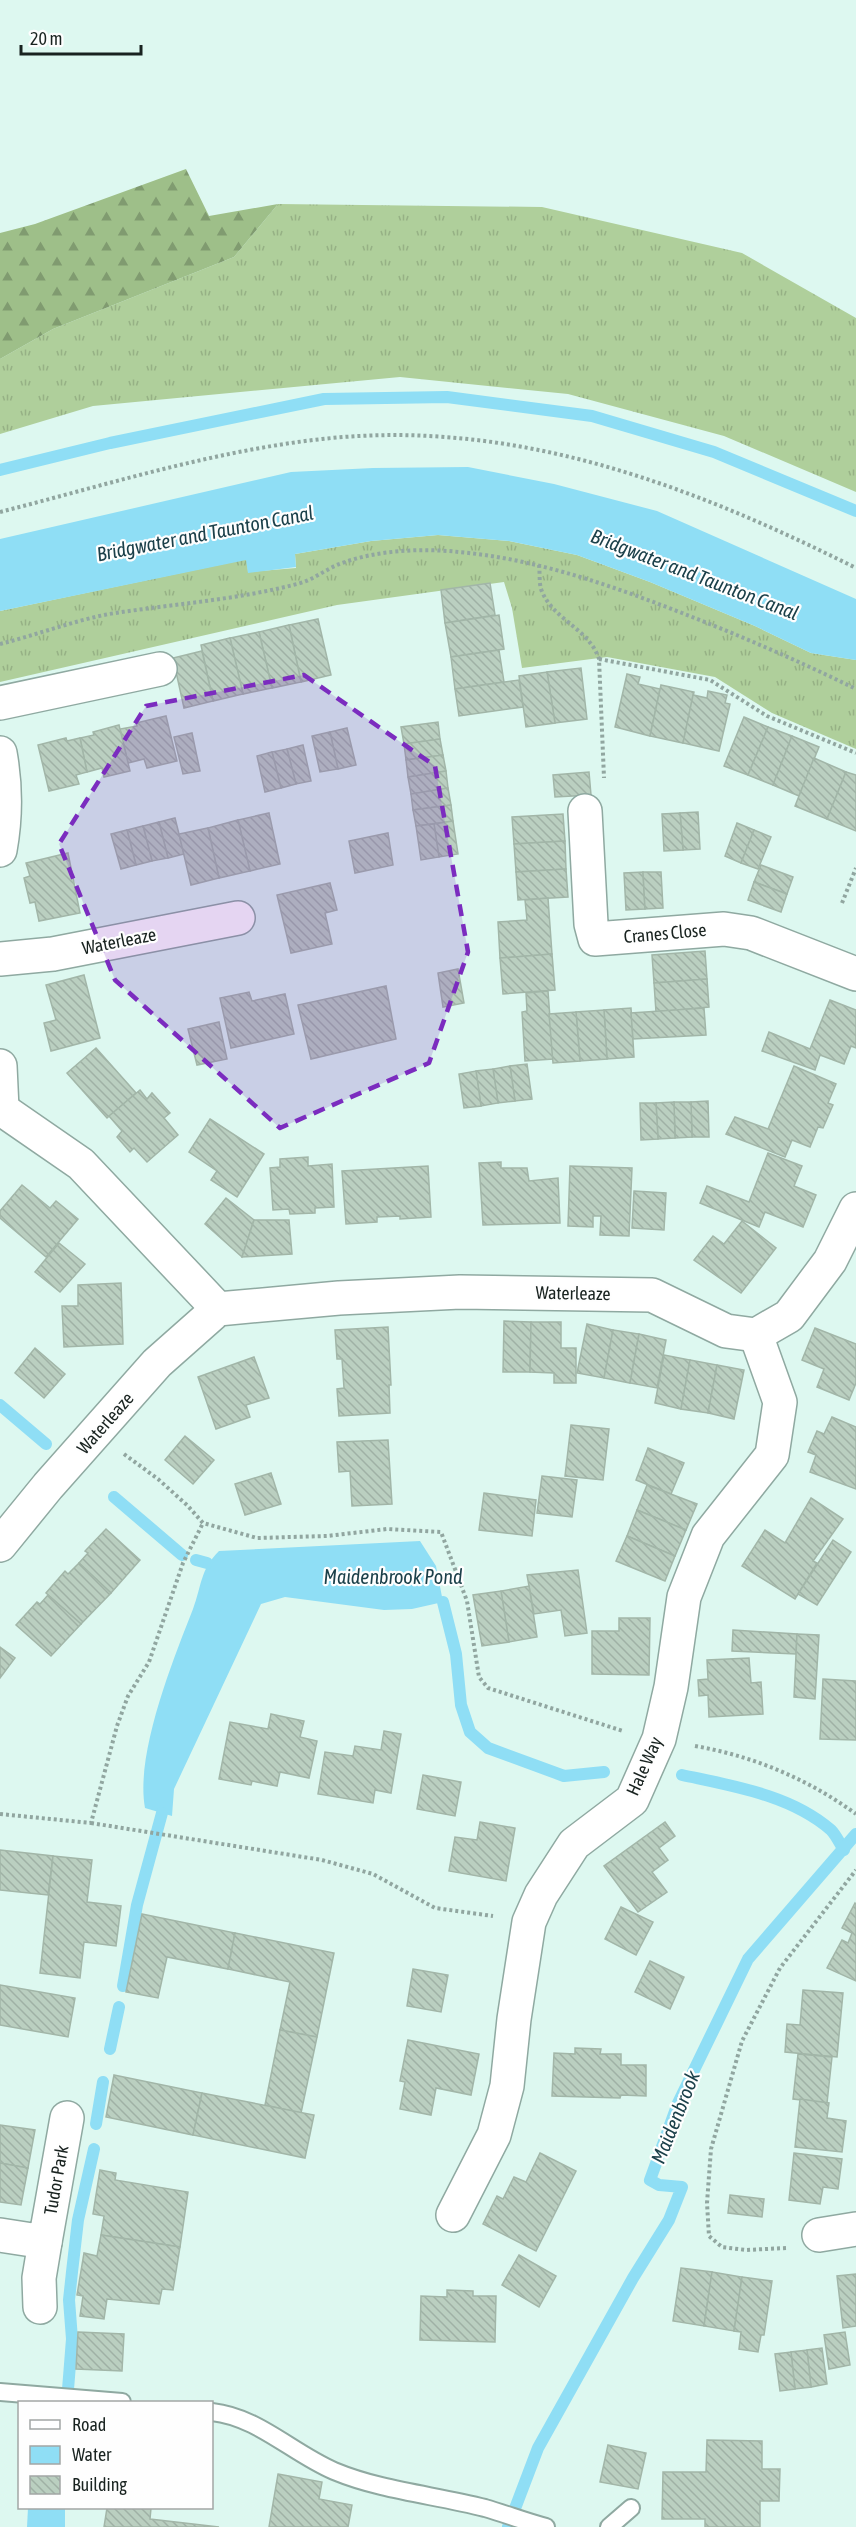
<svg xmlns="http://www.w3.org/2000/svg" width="856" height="2527" font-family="'Asap Condensed',sans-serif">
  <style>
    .grass { fill: url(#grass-tufts) }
    .forest { fill: url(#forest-firs) }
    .water { fill: #8fdef5 }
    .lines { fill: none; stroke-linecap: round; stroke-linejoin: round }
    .stream { stroke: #8fdef5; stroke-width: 12 }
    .building { fill: url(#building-back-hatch); stroke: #a2b6a8; stroke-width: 1.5 }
    .service-casing { stroke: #8fa9a1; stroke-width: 20 }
    .minor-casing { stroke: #8fa9a1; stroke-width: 36 }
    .path { stroke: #91a6a0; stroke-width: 4; stroke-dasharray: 3 3; stroke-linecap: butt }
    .service { stroke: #fff; stroke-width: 16 }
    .minor { stroke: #fff; stroke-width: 33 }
    .marked { fill: #7b2cbf; fill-opacity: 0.2; stroke: #7b2cbf; stroke-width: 4.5; stroke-dasharray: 12 8; stroke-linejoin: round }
    .labels { text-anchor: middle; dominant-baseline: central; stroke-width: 4.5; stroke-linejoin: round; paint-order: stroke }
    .street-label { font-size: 18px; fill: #192320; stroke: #fefefe }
    .water-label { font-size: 20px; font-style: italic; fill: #1b404a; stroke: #fefefe }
  </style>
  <defs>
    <pattern id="grass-tufts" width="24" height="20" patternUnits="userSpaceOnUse" patternTransform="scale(1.5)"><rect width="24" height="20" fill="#afcf9b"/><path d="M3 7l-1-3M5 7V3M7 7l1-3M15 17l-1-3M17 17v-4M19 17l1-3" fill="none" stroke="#96b185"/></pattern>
    <pattern id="forest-firs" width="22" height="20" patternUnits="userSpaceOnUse" patternTransform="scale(1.5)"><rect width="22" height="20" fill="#9ebf89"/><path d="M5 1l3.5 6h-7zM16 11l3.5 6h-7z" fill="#809b70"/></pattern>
    <pattern id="building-back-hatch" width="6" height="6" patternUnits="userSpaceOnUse" patternTransform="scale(1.5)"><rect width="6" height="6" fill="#bacfc0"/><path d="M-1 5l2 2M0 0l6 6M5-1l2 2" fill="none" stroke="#9fb1a5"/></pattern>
  </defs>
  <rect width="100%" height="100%" fill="#ddf8f0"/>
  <g class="grass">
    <path d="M278,204L542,207L742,253L856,318V492L724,436L568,394L400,377L93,406L0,434V359L53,329L234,257Z"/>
    <path d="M438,535L509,541L577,555L650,582L755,626L811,653L856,660V749L772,713L715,677L607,657L522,668L512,608L504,582L337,605L0,682V611L247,559L248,572L296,568L295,554L371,541Z"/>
  </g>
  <path class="forest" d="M186,169L209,216L278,204L234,257L53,329L0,359V233L35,224Z"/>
  <g class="water">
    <path d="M468,467L554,484L657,511L856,599V660L811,653L755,626L650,582L577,555L509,541L438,535L371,541L295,554L296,567L248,573L246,560L0,611V539L291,472L373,468Z"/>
    <path d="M420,1541L436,1566L443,1602L412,1609L384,1610L285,1597L261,1604L174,1789L172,1816L145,1808C135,1754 173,1660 193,1609C202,1585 200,1570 219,1551Z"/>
    <path d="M28,2508H65V2527H27Z"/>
  </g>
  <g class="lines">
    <g class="stream">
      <path d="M0,470L110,443L324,399L447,397L592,416L714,452L856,511"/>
      <path d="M0,1405L46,1444"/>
      <path d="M114,1497L182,1555"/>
      <path d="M196,1560L207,1563"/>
      <path d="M443,1602L456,1654L461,1705L470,1732L488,1748L564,1776L604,1772"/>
      <path d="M682,1775C733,1786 791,1795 831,1830C836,1835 840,1844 844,1850"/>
      <path d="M123,1986L137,1905L162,1813"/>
      <path d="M110,2049L119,2007"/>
      <path d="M96,2124L103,2082"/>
      <path d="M67,2402L72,2339L69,2300L72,2272L78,2220L94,2149"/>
      <path d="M508,2527L538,2448L633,2278L669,2220L682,2187L659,2185L650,2180L678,2103L748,1959L856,1834"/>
    </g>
  </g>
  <g class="building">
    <path d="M490,583L495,615L445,623L441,590Z"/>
    <path d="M499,615L504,649L451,657L445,623Z"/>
    <path d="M318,619L331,675L301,682L289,625Z"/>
    <path d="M289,625L301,682L272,688L259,632Z"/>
    <path d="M259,632L272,688L243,694L230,638Z"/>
    <path d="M230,638L243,694L213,701L201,645Z"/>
    <path d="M499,650L504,682L455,689L451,657Z"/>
    <path d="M202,651L213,701L184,708L173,658Z"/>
    <path d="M581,668L587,719L555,723L547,672Z"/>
    <path d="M547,672L555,723L526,727L519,676Z"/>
    <path d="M627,674L640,677L638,684L660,689L650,736L615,727Z"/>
    <path d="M519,680L523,707L459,716L455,689Z"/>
    <path d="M661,685L694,692L683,743L650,736Z"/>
    <path d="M708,691L727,695L725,703L730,704L719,751L683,743L693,695L707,698Z"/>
    <path d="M166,716L177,761L147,768L144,759L128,763L120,729L137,726L136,723Z"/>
    <path d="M744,717L768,727L748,775L724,766Z"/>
    <path d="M438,722L440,739L404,744L401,727Z"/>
    <path d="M119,725L130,771L104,777L102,768L87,772L80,738L94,735L93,732Z"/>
    <path d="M768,727L792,736L773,785L748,775Z"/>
    <path d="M347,728L356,765L338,769L330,732Z"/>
    <path d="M330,732L338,769L320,772L312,736Z"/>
    <path d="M192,733L200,771L183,774L174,737Z"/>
    <path d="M792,736L819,747L799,796L773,785Z"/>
    <path d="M66,738L67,741L80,738L87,772L76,775L79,784L49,791L38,745Z"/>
    <path d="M440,739L443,755L406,760L404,744Z"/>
    <path d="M303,745L311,781L296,784L287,749Z"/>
    <path d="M287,749L296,784L281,788L272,752Z"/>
    <path d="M272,752L281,788L265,792L257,756Z"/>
    <path d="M443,755L446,771L408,777L406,760Z"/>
    <path d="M814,758L846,772L827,819L795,806Z"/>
    <path d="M446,771L448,788L411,794L408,777Z"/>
    <path d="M589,772L591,795L555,797L553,775Z"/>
    <path d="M846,772L856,775V831L827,819Z"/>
    <path d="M448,788L451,805L413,810L411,794Z"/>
    <path d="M451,805L453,821L416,826L413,810Z"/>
    <path d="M698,812L700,849L683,850L680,813Z"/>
    <path d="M269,813L280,864L250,871L238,820Z"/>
    <path d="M680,813L683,850L664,851L662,814Z"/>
    <path d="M563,814L565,841L514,844L512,817Z"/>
    <path d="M175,818L184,854L168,858L159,822Z"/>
    <path d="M238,820L250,871L219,878L208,828Z"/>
    <path d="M453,821L458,854L439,857L434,824Z"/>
    <path d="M159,822L168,858L152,861L143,826Z"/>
    <path d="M737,823L754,830L741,863L725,856Z"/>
    <path d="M434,824L439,857L421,860L416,826Z"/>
    <path d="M143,826L152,861L136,865L127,830Z"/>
    <path d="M208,828L219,878L191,885L179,834Z"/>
    <path d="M127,830L136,865L121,869L111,834Z"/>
    <path d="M754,830L771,837L758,869L741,863Z"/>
    <path d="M388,833L393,865L355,873L349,841Z"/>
    <path d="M565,841L566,869L516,872L514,844Z"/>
    <path d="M68,853L80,913L39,921L35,902L30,903L24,878L30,876L26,863Z"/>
    <path d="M761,865L793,877L787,894L754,882Z"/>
    <path d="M566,869L568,897L518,900L516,872Z"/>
    <path d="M643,872L645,909L626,910L624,873Z"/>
    <path d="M643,872H661L663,908L645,909Z"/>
    <path d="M754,882L787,894L781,912L748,900Z"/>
    <path d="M330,883L337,910L325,913L332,944L291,953L277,895Z"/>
    <path d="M548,898L552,954L500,958L498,922L527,920L525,900Z"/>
    <path d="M705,951L707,979L654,983L652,955Z"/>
    <path d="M552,954L555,990L503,994L500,958Z"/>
    <path d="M458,969L464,1003L443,1007L438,973Z"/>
    <path d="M84,975L100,1038L51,1051L44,1023L56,1020L46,985Z"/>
    <path d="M707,979L709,1007L656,1012L654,983Z"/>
    <path d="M386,986L396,1039L311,1059L298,1005Z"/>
    <path d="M548,991L553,1059L525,1061L522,1012L527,1011L526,993Z"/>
    <path d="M249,992L252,1001L285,994L294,1034L231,1048L220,998Z"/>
    <path d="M830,1000L856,1010V1048L851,1046L844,1064L820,1055L815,1070L762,1051L769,1032L810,1049Z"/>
    <path d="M631,1008L634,1057L607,1059L604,1010Z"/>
    <path d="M704,1008L706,1035L633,1039L631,1013Z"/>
    <path d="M604,1010L607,1059L580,1061L576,1012Z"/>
    <path d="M576,1012L580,1061L553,1063L549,1014Z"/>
    <path d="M219,1022L227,1059L197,1065L188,1029Z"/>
    <path d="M96,1048L136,1093L107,1118L67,1073Z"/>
    <path d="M527,1064L532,1099L515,1101L510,1066Z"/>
    <path d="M510,1066L515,1101L498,1103L493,1069Z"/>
    <path d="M794,1066L836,1084L828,1103L833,1105L823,1128L818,1127L810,1147L792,1140L785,1157L726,1134L735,1117L768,1129Z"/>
    <path d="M493,1069L498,1103L481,1106L476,1071Z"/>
    <path d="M476,1071L481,1106L464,1108L459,1074Z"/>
    <path d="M140,1090L147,1099L152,1093L170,1113L164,1118L178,1135L147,1162L134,1148L130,1152L117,1137L122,1131L109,1116Z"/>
    <path d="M708,1101L709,1137H692L691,1102Z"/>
    <path d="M674,1102H691L692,1137L675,1138Z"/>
    <path d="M674,1102L675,1138L658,1139L656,1103Z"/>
    <path d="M640,1103H656L658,1139L641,1140Z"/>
    <path d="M210,1119L264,1154L237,1197L211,1180L217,1171L189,1152Z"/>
    <path d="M768,1153L802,1166L794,1186L816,1195L803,1227L765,1212L759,1227L700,1203L707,1186L749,1202Z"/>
    <path d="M308,1157V1166L332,1164L334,1207L315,1208V1213L290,1214L289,1209L273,1210L270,1168L280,1167V1159Z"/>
    <path d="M501,1162V1168H527L529,1181L558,1178L560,1223L483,1225L479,1163Z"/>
    <path d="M428,1166L431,1217L400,1219V1216L377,1217V1222L346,1224L342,1171Z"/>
    <path d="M570,1166L632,1168L629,1236L600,1235L601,1216H593V1227L568,1226Z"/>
    <path d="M22,1185L50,1208L56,1201L78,1219L46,1257L0,1218V1211Z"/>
    <path d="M634,1191L666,1193L664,1230L632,1228Z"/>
    <path d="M226,1198L254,1220L242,1257L205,1224Z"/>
    <path d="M254,1220H289L292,1254L242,1257Z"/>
    <path d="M742,1221L776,1248L741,1293L694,1260L713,1236L724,1244Z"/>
    <path d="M59,1243L85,1264L60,1292L35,1272Z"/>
    <path d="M121,1283L123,1344L64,1347L62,1306H78V1285Z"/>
    <path d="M504,1321L531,1322L530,1372H503Z"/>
    <path d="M531,1322H561V1348H576V1383H554V1373L530,1372Z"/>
    <path d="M587,1324L613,1330L604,1378L577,1373Z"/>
    <path d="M388,1327L391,1385H389L390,1413L339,1416L337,1389L344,1388L342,1359H337L335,1330Z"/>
    <path d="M815,1328L856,1344V1383L849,1400L817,1387L824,1369L802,1360Z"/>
    <path d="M613,1330L639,1334L630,1383L604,1378Z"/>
    <path d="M639,1334L666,1340L657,1388L630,1383Z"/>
    <path d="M35,1348L65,1374L44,1398L15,1373Z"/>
    <path d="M664,1355L690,1360L681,1409L655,1403Z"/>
    <path d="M254,1357L269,1398L246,1405L250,1417L216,1429L198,1377Z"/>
    <path d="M690,1360L717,1365L708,1413L681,1409Z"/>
    <path d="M717,1365L744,1370L734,1419L708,1413Z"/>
    <path d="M832,1417L856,1427V1489L810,1472L816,1455L808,1452L817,1431L824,1434Z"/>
    <path d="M571,1425L609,1429L603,1480L565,1476Z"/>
    <path d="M185,1436L214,1460L193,1484L165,1460Z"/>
    <path d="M388,1440L392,1504L352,1506L350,1471L339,1472L337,1442Z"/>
    <path d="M648,1448L684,1463L671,1494L636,1480Z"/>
    <path d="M271,1473L281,1504L245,1515L235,1484Z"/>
    <path d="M542,1476L577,1480L572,1517L537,1513Z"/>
    <path d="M647,1485L697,1504L686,1530L637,1510Z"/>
    <path d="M484,1493L536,1500L532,1536L479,1530Z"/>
    <path d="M811,1498L843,1519L813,1561L817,1563L795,1599L742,1566L765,1530L785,1543Z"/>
    <path d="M637,1510L686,1530L675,1556L627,1536Z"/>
    <path d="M106,1529L140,1560L111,1593L79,1563L88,1553L85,1551Z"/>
    <path d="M627,1536L675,1556L665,1581L616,1561Z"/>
    <path d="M833,1540L851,1552L817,1605L798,1594Z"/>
    <path d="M79,1563L111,1593L81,1624L46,1593L65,1571L68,1574Z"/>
    <path d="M578,1570L587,1633L565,1636L561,1610L534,1614L527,1575Z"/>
    <path d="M529,1586L537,1637L509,1642L501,1591Z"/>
    <path d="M501,1591L509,1642L482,1646L473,1595Z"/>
    <path d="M48,1595L81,1624L51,1656L16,1625L37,1602L40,1604Z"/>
    <path d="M619,1618H650L649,1675L592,1674V1631H619Z"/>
    <path d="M733,1630L797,1634L796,1654L732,1651Z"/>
    <path d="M797,1634L819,1635L815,1699L794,1697Z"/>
    <path d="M0,1647L15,1658L0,1678Z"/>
    <path d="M749,1658L751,1683L761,1682L763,1714L709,1717L708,1695L699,1696L698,1680L708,1679L707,1660Z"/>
    <path d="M823,1679L856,1681V1740L820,1739Z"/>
    <path d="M271,1714L304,1721L300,1737L317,1741L309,1778L280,1772L277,1786L252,1781L251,1785L219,1779L230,1722L268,1729Z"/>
    <path d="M384,1731L401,1734L391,1793L375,1790L373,1803L318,1794L325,1752L353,1756L355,1746L381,1750Z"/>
    <path d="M423,1775L461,1782L455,1816L417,1809Z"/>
    <path d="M480,1822L515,1828L506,1881L449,1871L455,1837L477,1840Z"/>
    <path d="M665,1822L675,1836L659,1848L668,1860L652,1872L667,1892L638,1912L604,1866Z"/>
    <path d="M0,1850L53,1856L48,1895L0,1890Z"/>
    <path d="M53,1856L92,1860L87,1902L121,1906L116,1946L84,1942L80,1978L40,1973Z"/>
    <path d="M855,1903L856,1904V1981L827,1968L842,1940L848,1943L852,1933L842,1928Z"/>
    <path d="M621,1907L653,1922L636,1955L605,1939Z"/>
    <path d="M142,1914L235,1933L228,1969L167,1957L158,1998L126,1992Z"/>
    <path d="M235,1933L334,1953L317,2037L280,2030L290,1982L228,1969Z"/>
    <path d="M650,1961L684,1977L670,2009L635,1992Z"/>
    <path d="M413,1969L448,1975L441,2012L407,2006Z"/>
    <path d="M0,1985L75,1998L68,2037L0,2025Z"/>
    <path d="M803,1990L843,1993L837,2057L785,2052L787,2024L800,2025Z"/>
    <path d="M280,2030L317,2037L301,2113L265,2105Z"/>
    <path d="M408,2040L479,2054L471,2095L436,2088L431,2115L400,2109L405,2082L400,2081Z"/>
    <path d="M575,2048L601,2049L600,2054H621V2065H646V2096L621,2095L620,2098L552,2096L554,2053L575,2054Z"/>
    <path d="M798,2054L832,2057L827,2103L793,2099Z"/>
    <path d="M114,2075L202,2093L193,2135L106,2117Z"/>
    <path d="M202,2093L314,2115L305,2158L193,2135Z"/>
    <path d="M800,2099L829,2103L827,2118L846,2121L842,2152L795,2147Z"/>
    <path d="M0,2125L35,2130L28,2168L0,2163Z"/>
    <path d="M540,2153L576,2171L536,2251L483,2224L497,2196L503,2199L514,2177L526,2182Z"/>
    <path d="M794,2153L842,2159L838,2189L823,2187L820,2204L789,2200Z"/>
    <path d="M0,2163L28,2168L21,2205L0,2202Z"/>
    <path d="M100,2170L116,2173L115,2180L188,2192L180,2247L101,2235L104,2216L93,2214Z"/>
    <path d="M730,2195L764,2199L762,2217L728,2213Z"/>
    <path d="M101,2235L180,2247L173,2290L162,2289L159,2304L107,2299L104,2319L80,2316L83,2296L77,2295L84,2253L97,2256Z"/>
    <path d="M519,2255L556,2276L539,2307L502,2285Z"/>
    <path d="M681,2268L712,2272L704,2326L673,2321Z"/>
    <path d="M712,2272L742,2277L734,2331L704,2326Z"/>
    <path d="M856,2274V2326L843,2328L837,2276Z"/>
    <path d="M742,2277L772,2281L764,2335H761L758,2352L739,2349L741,2332L734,2331Z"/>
    <path d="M447,2290L473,2291V2296H496L495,2342L420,2340L421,2296L447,2297Z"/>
    <path d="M78,2332L124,2334L122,2371L76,2369Z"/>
    <path d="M845,2332L850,2365L829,2369L824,2335Z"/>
    <path d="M822,2348L827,2384L811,2387L807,2350Z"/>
    <path d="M807,2350L811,2387L795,2389L791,2352Z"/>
    <path d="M791,2352L795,2389L780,2391L775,2354Z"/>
    <path d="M707,2440L762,2441V2469H780L779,2501H760V2527H705V2519H662L663,2472H706Z"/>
    <path d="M608,2445L646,2453L638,2489L600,2482Z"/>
    <path d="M278,2474L322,2482L319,2499L352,2505L348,2527H269Z"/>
    <path d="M107,2508H151L150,2519L219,2527H104Z"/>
  </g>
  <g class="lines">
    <g class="service-casing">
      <g id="service">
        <path d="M0,2392L122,2402"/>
        <path d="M212,2412C258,2417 292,2453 334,2471C382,2491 435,2495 485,2508C506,2514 526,2522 546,2527"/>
        <path d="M609,2527L631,2508"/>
      </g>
    </g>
    <g class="minor-casing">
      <g id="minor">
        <path d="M0,703L160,669"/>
        <path d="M0,753C6,786 6,817 0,850"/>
        <path d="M585,811L591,924L595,939L724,929L751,933L856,974"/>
        <path d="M0,959L53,954L238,918"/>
        <path d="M0,1066L2,1109"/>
        <path d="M0,1108L81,1164L218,1309"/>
        <path d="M0,1545L48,1486L157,1363L218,1309L339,1298L460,1292L652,1295L726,1331L756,1335L789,1316L830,1261L856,1209"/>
        <path d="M453,2215L494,2135L507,2086L514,2019L529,1922L541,1895L574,1844L632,1800L659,1739L671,1687L684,1597L708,1536L772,1455L780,1402L756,1335"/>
        <path d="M0,2235L45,2242L67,2118"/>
        <path d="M819,2235L856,2229"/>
        <path d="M40,2307L39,2278L45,2242"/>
      </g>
    </g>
    <g class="path">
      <path d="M0,512C106,485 213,451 322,439C513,418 688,484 856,568"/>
      <path d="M539,565C540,572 539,582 541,589C552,620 589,628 599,659L604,778"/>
      <path d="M0,644C36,635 73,621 109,614C172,604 236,600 297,584C314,580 327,568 342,563C378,550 422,548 459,552C536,559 610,585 682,613C741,636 799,661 856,689"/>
      <path d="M599,659L710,680L767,716L856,753"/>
      <path d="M842,903L856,868"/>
      <path d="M124,1454L158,1479L187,1505L203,1523L257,1538L327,1536L387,1529L441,1532L467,1601L479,1677L488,1688L623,1731"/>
      <path d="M695,1746C753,1756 808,1779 856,1814"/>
      <path d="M0,1814L91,1823L117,1726L128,1696L149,1662L183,1563L203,1523"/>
      <path d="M91,1823L322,1860L373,1874L435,1908L493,1916"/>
      <path d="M786,2248L746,2250L722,2247L709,2236L707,2203L711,2149L742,2041L780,1968L856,1870"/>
    </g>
    <use href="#service" class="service"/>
    <use href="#minor" class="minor"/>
  </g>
  <path class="marked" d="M304,675L435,766L468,952L429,1063L280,1128L115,980L59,844L146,706Z"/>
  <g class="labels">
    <g class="street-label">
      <text transform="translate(665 933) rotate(-5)">Cranes Close</text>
      <text transform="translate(119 941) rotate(-11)">Waterleaze</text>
      <text transform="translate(573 1293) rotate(1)">Waterleaze</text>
      <text transform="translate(105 1423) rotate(-49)">Waterleaze</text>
      <text transform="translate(644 1766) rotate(-66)">Hale Way</text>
      <text transform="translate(56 2180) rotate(-80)">Tudor Park</text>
    </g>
    <g class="water-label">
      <text transform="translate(205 533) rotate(-11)">Bridgwater and Taunton Canal</text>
      <text transform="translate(695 574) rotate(21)">Bridgwater and Taunton Canal</text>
      <text x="393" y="1576">Maidenbrook Pond</text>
      <text transform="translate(675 2117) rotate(-68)">Maidenbrook</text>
    </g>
  </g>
  <rect x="18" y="2401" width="195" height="108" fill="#fefefe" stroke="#a2a6a5" stroke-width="1.5"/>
  <rect x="30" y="2420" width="30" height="9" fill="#ffffff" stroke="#a2a6a5" stroke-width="1.5"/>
  <text x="72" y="2431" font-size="18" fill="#192320">Road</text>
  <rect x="30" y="2446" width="30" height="18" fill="#8fdef5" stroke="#a2a6a5" stroke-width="1.5"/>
  <text x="72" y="2461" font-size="18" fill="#192320">Water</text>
  <rect x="30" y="2476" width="30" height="18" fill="url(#building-back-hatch)" stroke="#a2a6a5" stroke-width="1.5"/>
  <text x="72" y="2491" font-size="18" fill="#192320">Building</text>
  <path d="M21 45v9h120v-9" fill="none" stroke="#192320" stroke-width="3"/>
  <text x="30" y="45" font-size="18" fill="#192320" stroke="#fefefe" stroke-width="4.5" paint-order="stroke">20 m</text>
</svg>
